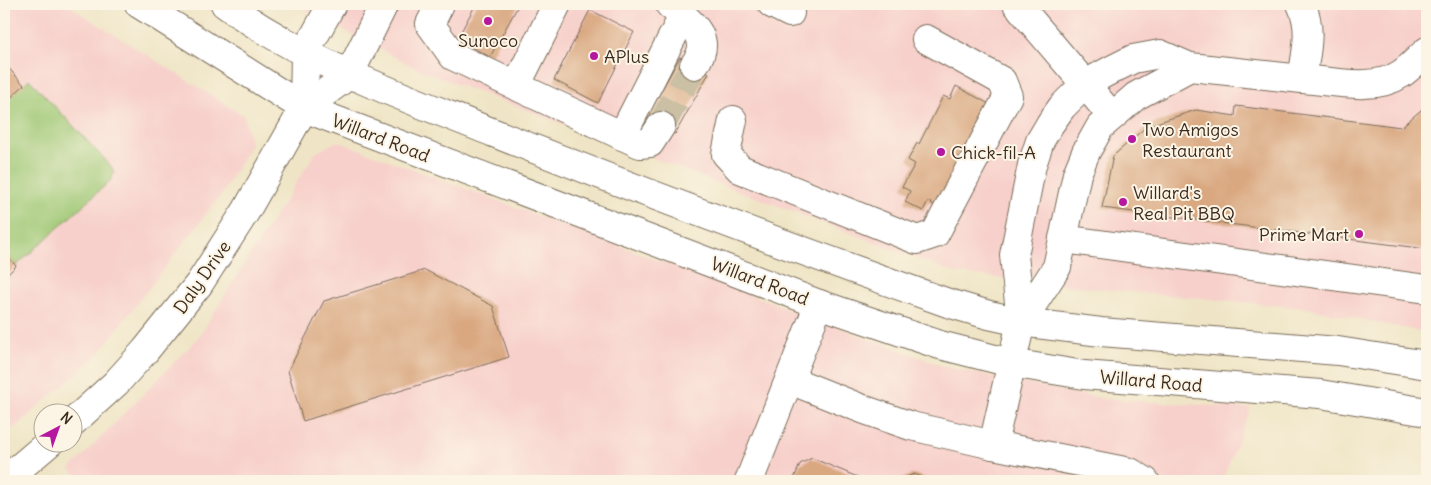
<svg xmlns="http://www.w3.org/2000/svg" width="1431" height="485" font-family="Delius,sans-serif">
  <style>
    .built { fill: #f7d0cb }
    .green { fill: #9fc874; stroke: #6d7949 }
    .building { fill: #d9a780 }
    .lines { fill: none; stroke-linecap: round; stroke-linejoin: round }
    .minor-tunnel { stroke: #cbc0a4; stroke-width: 28; stroke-dasharray: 28 14; stroke-linecap: butt }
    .minor-casing { stroke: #7a6b59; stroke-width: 30 }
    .major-casing { stroke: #7a6b59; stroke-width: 30 }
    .minor { stroke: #fff; stroke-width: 28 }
    .major { stroke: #fff; stroke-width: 28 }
    .poi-dot { fill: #b5179e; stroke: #fcf5e5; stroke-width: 2 }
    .labels { text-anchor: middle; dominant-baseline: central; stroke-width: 4; stroke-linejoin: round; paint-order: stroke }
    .poi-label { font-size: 18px; fill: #3b2a1e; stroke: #fcf5e5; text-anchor: start }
    .street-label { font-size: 18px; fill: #3b2a1e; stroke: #fcf5e5 }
  </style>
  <rect width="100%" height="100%" fill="#fcf5e5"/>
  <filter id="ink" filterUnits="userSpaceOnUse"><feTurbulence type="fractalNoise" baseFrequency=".02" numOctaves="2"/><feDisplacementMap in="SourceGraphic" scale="10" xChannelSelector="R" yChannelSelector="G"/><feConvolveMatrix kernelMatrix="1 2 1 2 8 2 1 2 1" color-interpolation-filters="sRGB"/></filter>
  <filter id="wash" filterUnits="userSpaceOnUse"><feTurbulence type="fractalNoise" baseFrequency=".0096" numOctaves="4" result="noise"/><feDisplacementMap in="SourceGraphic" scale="20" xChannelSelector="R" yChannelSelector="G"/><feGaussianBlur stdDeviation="1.12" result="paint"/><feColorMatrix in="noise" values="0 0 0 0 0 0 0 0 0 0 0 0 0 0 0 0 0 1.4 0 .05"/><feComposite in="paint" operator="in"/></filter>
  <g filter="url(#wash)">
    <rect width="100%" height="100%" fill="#efe5c6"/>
    <g class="built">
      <path d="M4,4H70L77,11L244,116L251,144L223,192L95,358L4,436Z"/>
      <path d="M294,4H1427V333L1307,308L1089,288L955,273L420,70Z"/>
      <path d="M337,141L946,367L1105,399L1251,408L1222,481H82L70,469L198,338L315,153Z"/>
    </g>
    <path class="green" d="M29,79L110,165L114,172L111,180L16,266L4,252V104Z"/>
    <g id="blocks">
      <g class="building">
        <path d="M476,4H519L490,57L457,39Z"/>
        <path d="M590,10L634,32L598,103L554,80Z"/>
        <path d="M680,57L709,73L675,134L646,118Z"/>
        <path d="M4,63L24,85L4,104Z"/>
        <path d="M956,86L991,105L938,208L928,201L923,211L905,202L910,191L902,187L915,164L908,160L917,143L919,144L943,96L950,99Z"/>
        <path d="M1427,105V249L1102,208L1113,156L1147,126L1196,110L1235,116L1236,106L1401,127Z"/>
        <path d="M4,252L16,266L4,278Z"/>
        <path d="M425,270L493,306L509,357L303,421L288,371L324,301Z"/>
        <path d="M812,458L867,481H793L800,464Z"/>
        <path d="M914,474L933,481H897Z"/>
      </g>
    </g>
  </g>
  <g filter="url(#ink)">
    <use href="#blocks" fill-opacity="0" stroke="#7a6b59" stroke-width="1"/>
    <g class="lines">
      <path class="minor-tunnel" d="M661,126L694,65"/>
      <g class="minor-casing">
        <g id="minor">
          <path d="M440,4L430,24L453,56L516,86L557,4"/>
          <path d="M772,4L790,13"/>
          <path d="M1017,4L1112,116"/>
          <path d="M670,5C690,22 715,38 694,65"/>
          <path d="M1302,79C1332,81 1374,92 1401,74C1410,68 1419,58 1427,51"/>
          <path d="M516,86L640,144L650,143L661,126"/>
          <path d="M304,108L305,53L332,4"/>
          <path d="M733,120L726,154L740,169L917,240L935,234L1008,96L1002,81L926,39"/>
          <path d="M622,136L683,16"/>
          <path d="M1063,239L1427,289"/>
          <path d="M1021,322L1057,267L1077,174L1086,152L1100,127L1136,96L1190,67"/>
          <path d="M790,380L865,410L911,426L993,445L1130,472L1145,481"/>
          <path d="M72,423L116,383L145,351L199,284L246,211L304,108L349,75L384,4"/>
          <path d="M993,445L1021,322L1014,255L1032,165L1040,141L1050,124L1062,107L1085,84L1111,70L1133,59L1160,54L1190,67L1302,79C1306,52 1313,29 1301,4"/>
          <path d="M4,481L50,442"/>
          <path d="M749,481L819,304"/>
        </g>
      </g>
      <g class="major-casing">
        <g id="major">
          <path d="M139,4L304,108L819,304L940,345L1011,363L1084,375L1320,394L1427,412"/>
          <path d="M225,4C306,63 402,96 494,133C644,193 796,249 948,303L989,315L1021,322L1101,332L1338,351L1427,365"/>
        </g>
      </g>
      <use href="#minor" class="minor"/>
      <use href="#major" class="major"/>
    </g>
  </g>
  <g class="poi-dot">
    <circle cx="488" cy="21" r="5"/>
    <circle cx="594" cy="56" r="5"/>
    <circle cx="1132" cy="139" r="5"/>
    <circle cx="941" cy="152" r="5"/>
    <circle cx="1123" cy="202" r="5"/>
    <circle cx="1359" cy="234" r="5"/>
  </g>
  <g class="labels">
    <g class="poi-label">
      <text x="488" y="40" text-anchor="middle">Sunoco</text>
      <text x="604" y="56">APlus</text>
      <text x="1142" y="129">Two Amigos<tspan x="1142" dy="21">Restaurant</tspan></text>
      <text x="951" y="152">Chick-fil-A</text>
      <text x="1133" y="192">Willard's<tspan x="1133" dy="21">Real Pit BBQ</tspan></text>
      <text x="1349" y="234" text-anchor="end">Prime Mart</text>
    </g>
    <g class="street-label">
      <text transform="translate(381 138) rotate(21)">Willard Road</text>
      <text transform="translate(202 277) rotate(-55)">Daly Drive</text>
      <text transform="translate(760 281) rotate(21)">Willard Road</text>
      <text transform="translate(1151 381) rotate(5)">Willard Road</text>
    </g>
  </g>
  <rect width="1431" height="485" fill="none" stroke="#fcf5e5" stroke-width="20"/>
  <g transform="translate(58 428) rotate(41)"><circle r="24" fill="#fcf5e5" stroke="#afa495"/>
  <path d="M0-4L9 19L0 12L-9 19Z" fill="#b5179e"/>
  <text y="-8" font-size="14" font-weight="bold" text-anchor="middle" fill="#3b2a1e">N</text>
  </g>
</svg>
